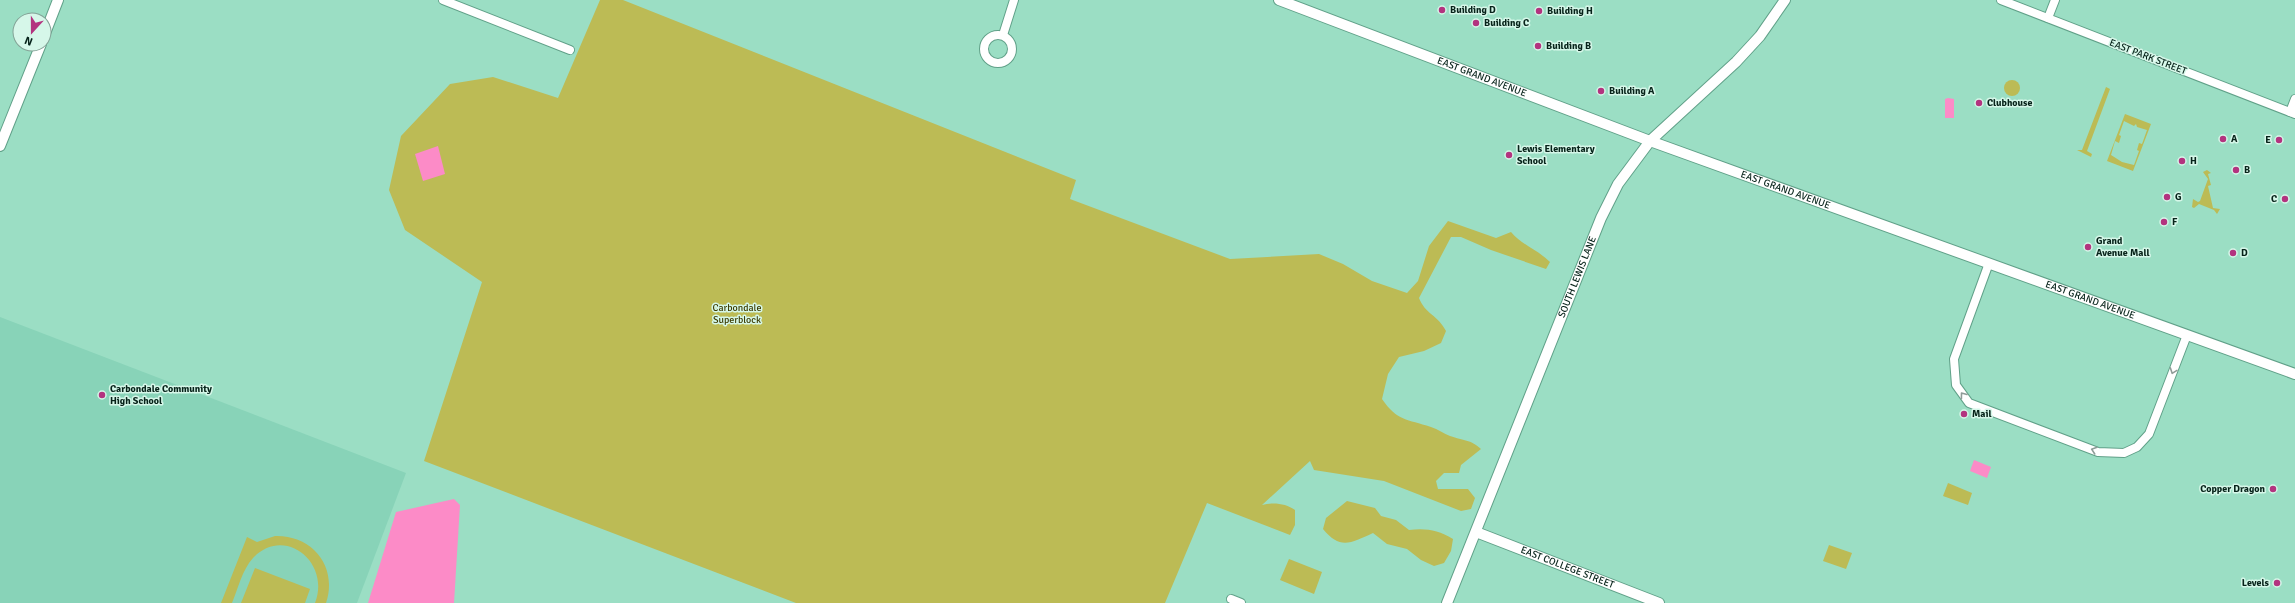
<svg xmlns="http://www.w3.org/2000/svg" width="2295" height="603" font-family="Signika,sans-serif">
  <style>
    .built { fill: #88d3b8 }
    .green { fill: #bcbb55; fill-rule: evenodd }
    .water { fill: #fc8bc7 }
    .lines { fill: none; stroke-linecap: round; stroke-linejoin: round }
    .minor-casing { stroke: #61a189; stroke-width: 10 }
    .tertiary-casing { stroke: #61a189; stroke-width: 12 }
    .minor { stroke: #fff; stroke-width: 8 }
    .tertiary { stroke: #fff; stroke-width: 10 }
    .oneway { stroke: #8f9c98 }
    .poi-dot { fill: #b3337f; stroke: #d6f7e9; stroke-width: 1.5 }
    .labels { text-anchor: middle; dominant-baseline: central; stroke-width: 3; stroke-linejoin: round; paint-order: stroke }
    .poi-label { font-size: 10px; font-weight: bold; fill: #07231a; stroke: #d6f7e9; text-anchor: start }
    .street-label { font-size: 10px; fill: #07231a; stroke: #d6f7e9 }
    .park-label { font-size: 10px; fill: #3b3a01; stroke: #d6f7e9 }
  </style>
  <rect width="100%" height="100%" fill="#9bdec4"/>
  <path class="built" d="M0,317L406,473L357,603H0Z"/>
  <g class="green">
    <path d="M600,0H623L1076,180L1070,199L1230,259L1319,254L1343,264L1372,281L1407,293L1418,281L1429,246L1448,221L1496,238L1511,232C1522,245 1538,250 1550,262L1546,269L1491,250L1461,237H1451L1419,298C1425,314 1438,315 1446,331L1441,343L1424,351L1399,357L1388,374L1382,399C1397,421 1407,419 1431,427C1438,429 1444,434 1450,436C1464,441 1470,439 1481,449L1461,465L1459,473H1444L1436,481L1438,489H1468L1475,498L1471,509L1461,511L1384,481L1314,470L1310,461L1262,505C1272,502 1286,503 1295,510V525L1290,535L1207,503L1165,603H796L424,461L482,282L405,230L389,190L401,136L450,84L493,77L558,98Z"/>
    <circle cx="2012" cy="88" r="8"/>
    <path d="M2106,87L2110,89L2087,151L2092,154L2091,157L2077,150H2082Z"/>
    <path d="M2125,114L2151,124L2133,171L2107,161ZM2124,121L2134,126L2136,124L2137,127L2147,130L2142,144L2139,143L2137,150L2139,151L2134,165L2122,162L2111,155L2115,141L2119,143L2121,136L2119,135Z"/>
    <path d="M2207,170L2211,173L2208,174L2211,185L2208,186L2213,208L2220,209L2217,214L2214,210L2199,204L2194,208L2192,207L2193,199L2198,202L2200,201L2208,179L2203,172Z"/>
    <path d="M1948,483L1972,493L1968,505L1943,496Z"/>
    <path d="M1347,501L1375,508L1381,516L1396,520L1409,530C1426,528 1438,530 1453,539L1451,551L1444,563L1434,566L1421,560L1407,549L1387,544L1373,533C1351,543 1340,550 1323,529L1326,518Z"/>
    <path d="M275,536C313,535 338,567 326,603H315C331,562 284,525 253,558C242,570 238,589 232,603H221L247,537L257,542Z"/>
    <path d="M1829,545L1852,553L1846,569L1823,561Z"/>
    <path d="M1289,559L1322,572L1314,594L1280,580Z"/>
    <path d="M255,568L310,589L305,603H241Z"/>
  </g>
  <g class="water">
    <path d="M1948,98L1954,99V118H1945V99Z"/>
    <path d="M438,146L445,174L423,181L415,154Z"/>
    <path d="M1974,460L1991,467L1987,478L1970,471Z"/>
    <path d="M454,499L460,505L454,603H368L396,512Z"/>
  </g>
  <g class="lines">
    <g class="minor-casing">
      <g id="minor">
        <path d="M443,0L570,50"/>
        <path d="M2001,0L2295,114"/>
        <path d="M2048,18L2055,0"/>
        <circle cx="998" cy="49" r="14"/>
        <path d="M1003,35L1014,0"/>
        <path d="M2290,112L2295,99"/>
        <path d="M1989,263L1954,359L1956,385L1969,403L2098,452L2124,453L2137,447L2149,434L2187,335"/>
        <path d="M1231,599L1241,603"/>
      </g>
    </g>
    <g class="tertiary-casing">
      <g id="tertiary">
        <path id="s1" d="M1279,0L1650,141L2295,374"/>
        <path d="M44,36L58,0"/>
        <path d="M0,146L41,44"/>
        <path id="s2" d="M1476,532L1659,603"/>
        <path id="s3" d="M1447,603L1601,218L1618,184L1650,141L1736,62L1760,36L1785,0"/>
      </g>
    </g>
    <use href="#minor" class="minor"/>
    <use href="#tertiary" class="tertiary"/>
  </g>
  <defs><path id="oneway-chevron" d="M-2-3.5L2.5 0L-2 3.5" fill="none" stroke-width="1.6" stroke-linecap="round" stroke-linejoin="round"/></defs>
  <g class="oneway">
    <use href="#oneway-chevron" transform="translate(2173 371) rotate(110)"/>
    <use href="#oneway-chevron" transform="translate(1963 395) rotate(-127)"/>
    <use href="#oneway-chevron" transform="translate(2094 450) rotate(-161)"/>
  </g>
  <g class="poi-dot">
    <circle cx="1442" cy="10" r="4"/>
    <circle cx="1539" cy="11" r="4"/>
    <circle cx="1476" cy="23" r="4"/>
    <circle cx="1538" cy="46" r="4"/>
    <circle cx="1601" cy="91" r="4"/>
    <circle cx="1979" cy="103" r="4"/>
    <circle cx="2223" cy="139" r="4"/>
    <circle cx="2279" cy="140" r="4"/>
    <circle cx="1509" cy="155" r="4"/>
    <circle cx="2182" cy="161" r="4"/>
    <circle cx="2236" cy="170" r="4"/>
    <circle cx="2167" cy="197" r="4"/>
    <circle cx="2285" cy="199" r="4"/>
    <circle cx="2164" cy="222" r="4"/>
    <circle cx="2088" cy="247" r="4"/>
    <circle cx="2233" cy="253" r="4"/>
    <circle cx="102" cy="395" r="4"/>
    <circle cx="1964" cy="414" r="4"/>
    <circle cx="2273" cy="489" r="4"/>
    <circle cx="2277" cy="583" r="4"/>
  </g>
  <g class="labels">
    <g class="poi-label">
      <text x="1450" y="10">Building D</text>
      <text x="1547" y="11">Building H</text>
      <text x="1484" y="23">Building C</text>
      <text x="1546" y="46">Building B</text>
      <text x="1609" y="91">Building A</text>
      <text x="1987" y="103">Clubhouse</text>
      <text x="2231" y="139">A</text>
      <text x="2271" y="140" text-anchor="end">E</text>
      <text x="1517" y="149">Lewis Elementary<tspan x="1517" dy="12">School</tspan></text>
      <text x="2190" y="161">H</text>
      <text x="2244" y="170">B</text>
      <text x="2175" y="197">G</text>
      <text x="2277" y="199" text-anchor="end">C</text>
      <text x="2172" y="222">F</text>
      <text x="2096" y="241">Grand<tspan x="2096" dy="12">Avenue Mall</tspan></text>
      <text x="2241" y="253">D</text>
      <text x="110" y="389">Carbondale Community<tspan x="110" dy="12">High School</tspan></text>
      <text x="1972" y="414">Mail</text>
      <text x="2265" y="489" text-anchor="end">Copper Dragon</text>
      <text x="2269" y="583" text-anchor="end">Levels</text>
    </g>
    <g class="street-label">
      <text transform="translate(2148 57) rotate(21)">EAST PARK STREET</text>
      <text stroke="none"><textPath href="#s1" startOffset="217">EAST GRAND AVENUE</textPath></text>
      <text stroke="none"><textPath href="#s1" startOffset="541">EAST GRAND AVENUE</textPath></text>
      <text stroke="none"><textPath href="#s3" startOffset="351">SOUTH LEWIS LANE</textPath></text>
      <text stroke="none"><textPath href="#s1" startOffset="865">EAST GRAND AVENUE</textPath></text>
      <text stroke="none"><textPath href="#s2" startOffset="98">EAST COLLEGE STREET</textPath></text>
    </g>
    <g class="park-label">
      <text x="737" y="308">Carbondale<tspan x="737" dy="12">Superblock</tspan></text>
    </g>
  </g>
  <g transform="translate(32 32) rotate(201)"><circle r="19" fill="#d6f7e9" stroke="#83a296"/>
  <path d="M0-3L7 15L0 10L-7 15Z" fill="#b3337f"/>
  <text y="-6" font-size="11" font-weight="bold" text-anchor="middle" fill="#07231a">N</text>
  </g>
</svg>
